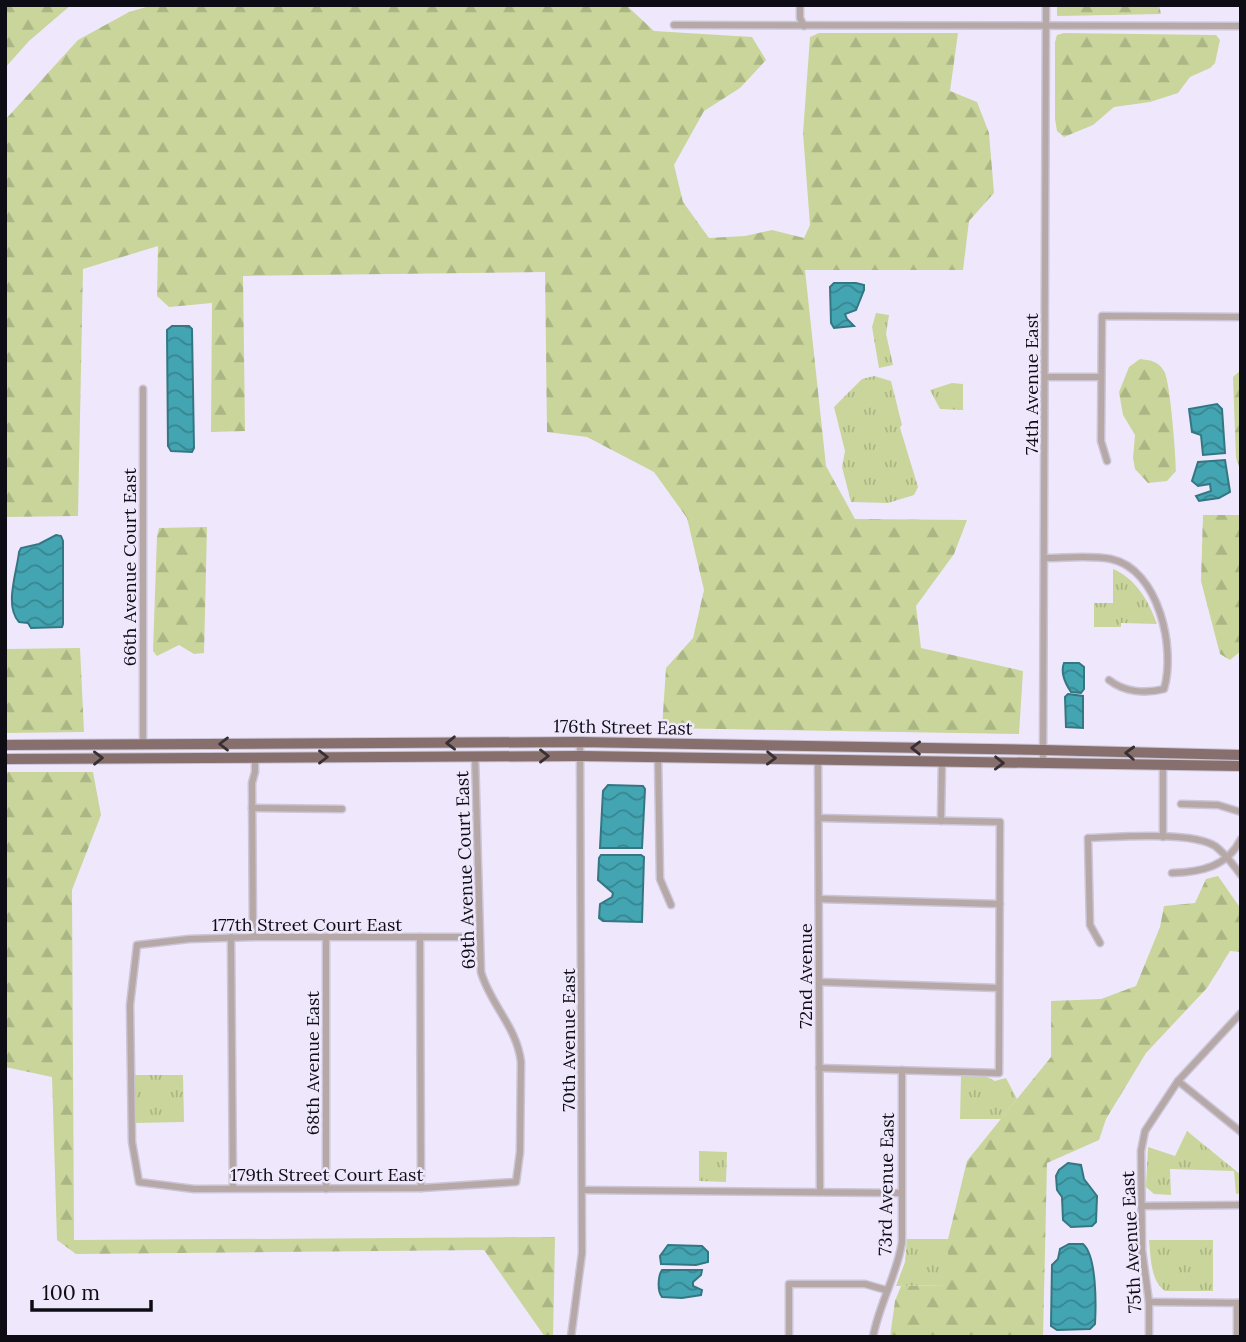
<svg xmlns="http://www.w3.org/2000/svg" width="1246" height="1342" font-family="Lora,serif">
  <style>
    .forest { fill: url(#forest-firs) }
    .park { fill: url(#park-tufts) }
    .water { fill: url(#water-waves); stroke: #347783; stroke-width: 2 }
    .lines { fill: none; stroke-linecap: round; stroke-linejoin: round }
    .street-casing { stroke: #cbc5d7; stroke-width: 9 }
    .primary-casing { stroke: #cbc5d7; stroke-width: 12 }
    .street { stroke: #b5a8a7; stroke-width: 6 }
    .primary { stroke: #866f6d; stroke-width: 10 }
    .oneway { stroke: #382f33 }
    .labels { text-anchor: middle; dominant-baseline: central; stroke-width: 5; stroke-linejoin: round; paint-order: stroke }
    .street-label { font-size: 18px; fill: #0e0c14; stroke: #efe8fc }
  </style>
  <defs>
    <pattern id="forest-firs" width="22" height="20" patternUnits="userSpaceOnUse" patternTransform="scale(1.75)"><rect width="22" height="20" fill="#c9d59b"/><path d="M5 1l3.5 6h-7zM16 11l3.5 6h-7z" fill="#abb685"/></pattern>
    <pattern id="park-tufts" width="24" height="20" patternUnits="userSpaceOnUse" patternTransform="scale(1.75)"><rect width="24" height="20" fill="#c9d59b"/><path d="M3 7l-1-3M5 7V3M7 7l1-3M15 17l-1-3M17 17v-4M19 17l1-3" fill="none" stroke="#abb685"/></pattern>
    <pattern id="water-waves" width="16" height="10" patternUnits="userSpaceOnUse" patternTransform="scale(1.75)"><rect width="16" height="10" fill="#44a5b2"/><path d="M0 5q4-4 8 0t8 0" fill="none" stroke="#378590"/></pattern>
  </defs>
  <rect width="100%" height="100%" fill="#efe8fc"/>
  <g class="forest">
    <path d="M5,5H71L29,41L5,68Z"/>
    <path d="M153,5H626L654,31L752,37L766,60L740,88L704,111L674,165L683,202L709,238L745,236L772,230L804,238L810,225L803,133L810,37L819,33H958L950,91L977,102L989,133L994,193L969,221L963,270H805L826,466L855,519L967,520L954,554L916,606L921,648L1023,671L1019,734L662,728L666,668L693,638L704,590L687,518L654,472L587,437L547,432L545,272L243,276L245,431L211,432L212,303L169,307L157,296L158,246L83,269L78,516L5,517V120L78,40L129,12Z"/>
    <path d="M1057,5H1159L1161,14L1057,16Z"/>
    <path d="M1064,33L1216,35L1220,40L1215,63L1210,68L1190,77L1178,93L1150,102L1114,107L1093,125L1064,137L1057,131L1055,119V42L1057,35Z"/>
    <path d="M1140,359C1150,360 1158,361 1164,371C1170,379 1176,456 1176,471L1167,481L1148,483L1135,469L1133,458L1135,435L1123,415L1119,392L1129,367Z"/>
    <path d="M1241,370V472L1236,458L1233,377Z"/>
    <path d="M1203,515H1241V651L1230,660L1220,654L1201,581Z"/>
    <path d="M207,527L204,653L194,654L179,645L157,656L153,651L157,536L159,528Z"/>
    <path d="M80,648L84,732L5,733V649Z"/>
    <path d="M5,772H93L101,815L72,890L74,1240L555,1237L553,1337H545L484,1250L76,1254L57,1240L52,1077L5,1067Z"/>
    <path d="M1218,876L1241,909V952L1230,951L1207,988L1146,1053L1106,1119L1099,1140L1047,1163L1043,1337H890L895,1301L901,1286L948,1285V1239L967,1161L1051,1057V1001L1101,999L1136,986L1160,927L1164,906L1195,903L1206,879Z"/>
  </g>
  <g class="park">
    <path d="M876,313L889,315L886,334L893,365L879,368L872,327Z"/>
    <path d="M874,376L891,381L902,425L900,427L901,431L918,487L914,495L888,503L851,502L842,467L845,451L834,407L862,379Z"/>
    <path d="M952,383L963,384V410L940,409L930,390Z"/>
    <path d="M1113,569C1135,578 1149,601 1157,624L1121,623V627H1094V603H1113Z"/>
    <path d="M134,1075H183L184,1122L134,1123Z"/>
    <path d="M961,1076L987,1077L995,1081L1006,1078L1017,1099L1001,1119H960Z"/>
    <path d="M1187,1131L1241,1175V1193L1236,1194L1234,1171L1170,1169L1171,1195L1154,1194L1146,1187L1148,1147L1175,1156Z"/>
    <path d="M699,1151L727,1152L726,1182L699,1181Z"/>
    <path d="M907,1239H948V1285L896,1286L905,1262Z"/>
    <path d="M1149,1240H1213V1291H1165C1150,1280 1151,1258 1149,1240Z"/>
  </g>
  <g class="water">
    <path d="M834,283H856L864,285V290L856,310L845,314L847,319L854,326L834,328L831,323L830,287Z"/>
    <path d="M172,326H189L192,329L194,448L192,452L171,451L168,446L167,330Z"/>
    <path d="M1217,404L1222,409L1225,453L1203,455L1201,435L1192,432L1189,409Z"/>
    <path d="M1225,460L1230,492L1219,498L1199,501L1196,496L1211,491L1210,484L1198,486L1192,481L1198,462Z"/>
    <path d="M56,535L61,536L63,541V624L62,627L31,628L28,623L19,622C4,606 17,572 19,552L21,548L39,544Z"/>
    <path d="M1064,663H1079L1084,667V689L1081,693L1071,692C1065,683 1060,673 1064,663Z"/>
    <path d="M1068,694L1083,696V728L1066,727L1065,697Z"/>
    <path d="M608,785L643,786L645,789L642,848H600L603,791Z"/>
    <path d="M601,855H641L644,857L642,922L603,921L599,918L600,904L612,897L613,893L598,880L599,858Z"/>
    <path d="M1068,1163L1081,1165L1084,1179L1097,1196L1096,1222L1092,1226L1071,1227L1063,1220L1062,1197L1057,1190L1056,1176L1059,1170Z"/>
    <path d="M1069,1244H1083C1097,1256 1096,1306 1095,1324L1090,1329L1057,1330L1051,1326L1052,1265L1058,1259L1060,1249Z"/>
    <path d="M668,1245L702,1246L708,1252V1262L696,1265L661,1264L660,1256Z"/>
    <path d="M662,1270H702L701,1275L693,1282V1286L702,1290L701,1295L682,1298L662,1297C657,1291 658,1276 662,1270Z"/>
  </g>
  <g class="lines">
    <g class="street-casing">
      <g id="street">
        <path d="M800,5V18L804,26"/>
        <path d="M674,25L1241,26"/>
        <path d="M1045,377H1101"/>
        <path d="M1107,461L1101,441L1102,316L1241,317"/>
        <path d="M1045,558C1066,558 1090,555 1111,559C1159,569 1176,649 1164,689C1145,694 1124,692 1109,680"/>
        <path d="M143,744V389"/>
        <path d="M475,756L481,972C490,1004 517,1027 521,1062L520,1152L516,1182L421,1188L194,1189L139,1182L132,1142L130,1005L137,945L189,939L253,937H478"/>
        <path d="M658,757L660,879L671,905"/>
        <path d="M818,759L820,1192"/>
        <path d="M1043,763L1046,5"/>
        <path d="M1181,804L1218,805L1241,812"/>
        <path d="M252,808L342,809"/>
        <path d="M819,818L1000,822L999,1073L819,1068"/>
        <path d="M941,821L942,762"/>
        <path d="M1163,837V765"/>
        <path d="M1172,873C1201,872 1227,867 1241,839"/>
        <path d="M819,899L1000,904"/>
        <path d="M231,937L233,1188"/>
        <path d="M253,937L252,783L255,772V757"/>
        <path d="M326,937V1189"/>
        <path d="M420,937L421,1188"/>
        <path d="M1100,943L1090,925L1088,838C1118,837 1192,831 1215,846C1226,854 1233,865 1241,875"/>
        <path d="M819,982L999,988"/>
        <path d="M1178,1081L1241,1132"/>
        <path d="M582,1190L901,1193"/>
        <path d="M1141,1206L1241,1205"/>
        <path d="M1149,1302L1241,1303"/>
        <path d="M571,1337L582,1253L580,742"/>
        <path d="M789,1337V1284H865L886,1290"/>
        <path d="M873,1337C879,1304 897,1275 902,1242V1070"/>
        <path d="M1149,1337V1302L1142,1250L1141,1151L1145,1131L1178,1081L1241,1013"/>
        <path d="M1237,1337V1303"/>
      </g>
    </g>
    <g class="primary-casing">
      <g id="primary">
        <path d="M5,745L580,742L1043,750L1241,755"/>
        <path d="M5,759L580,756L1241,766"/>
      </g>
    </g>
    <use href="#street" class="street"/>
    <use href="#primary" class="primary"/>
  </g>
  <defs><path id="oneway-chevron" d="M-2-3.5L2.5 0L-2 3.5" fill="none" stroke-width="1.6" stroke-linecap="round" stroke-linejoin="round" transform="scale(1.75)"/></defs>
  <g class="oneway">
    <use href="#oneway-chevron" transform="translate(451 743) rotate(179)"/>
    <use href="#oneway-chevron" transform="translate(224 744) rotate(180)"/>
    <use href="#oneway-chevron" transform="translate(916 748) rotate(-179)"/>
    <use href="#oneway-chevron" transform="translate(1130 753) rotate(-178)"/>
    <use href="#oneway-chevron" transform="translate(544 756)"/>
    <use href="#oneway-chevron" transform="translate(323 757)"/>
    <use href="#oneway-chevron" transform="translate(98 758) rotate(-1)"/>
    <use href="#oneway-chevron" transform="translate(771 758) rotate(1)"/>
    <use href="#oneway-chevron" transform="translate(999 763) rotate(1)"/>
  </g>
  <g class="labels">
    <g class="street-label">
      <text transform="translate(1031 384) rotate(-90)">74th Avenue East</text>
      <text transform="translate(129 567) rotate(-90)">66th Avenue Court East</text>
      <text transform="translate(623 727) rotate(1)">176th Street East</text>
      <text transform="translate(465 870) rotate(-92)">69th Avenue Court East</text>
      <text x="307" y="924">177th Street Court East</text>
      <text transform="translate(805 976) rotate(-90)">72nd Avenue</text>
      <text transform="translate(568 1040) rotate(-90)">70th Avenue East</text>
      <text transform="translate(312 1063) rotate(-90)">68th Avenue East</text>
      <text x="327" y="1174">179th Street Court East</text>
      <text transform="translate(886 1184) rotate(-89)">73rd Avenue East</text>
      <text transform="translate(1131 1242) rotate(-93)">75th Avenue East</text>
    </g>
  </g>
  <rect width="1246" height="1342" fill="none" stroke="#0e0c14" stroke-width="14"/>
  <path d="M32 1300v10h119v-10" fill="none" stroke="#0e0c14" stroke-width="3.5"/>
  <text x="42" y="1300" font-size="21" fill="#0e0c14" stroke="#efe8fc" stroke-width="5" paint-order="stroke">100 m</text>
</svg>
